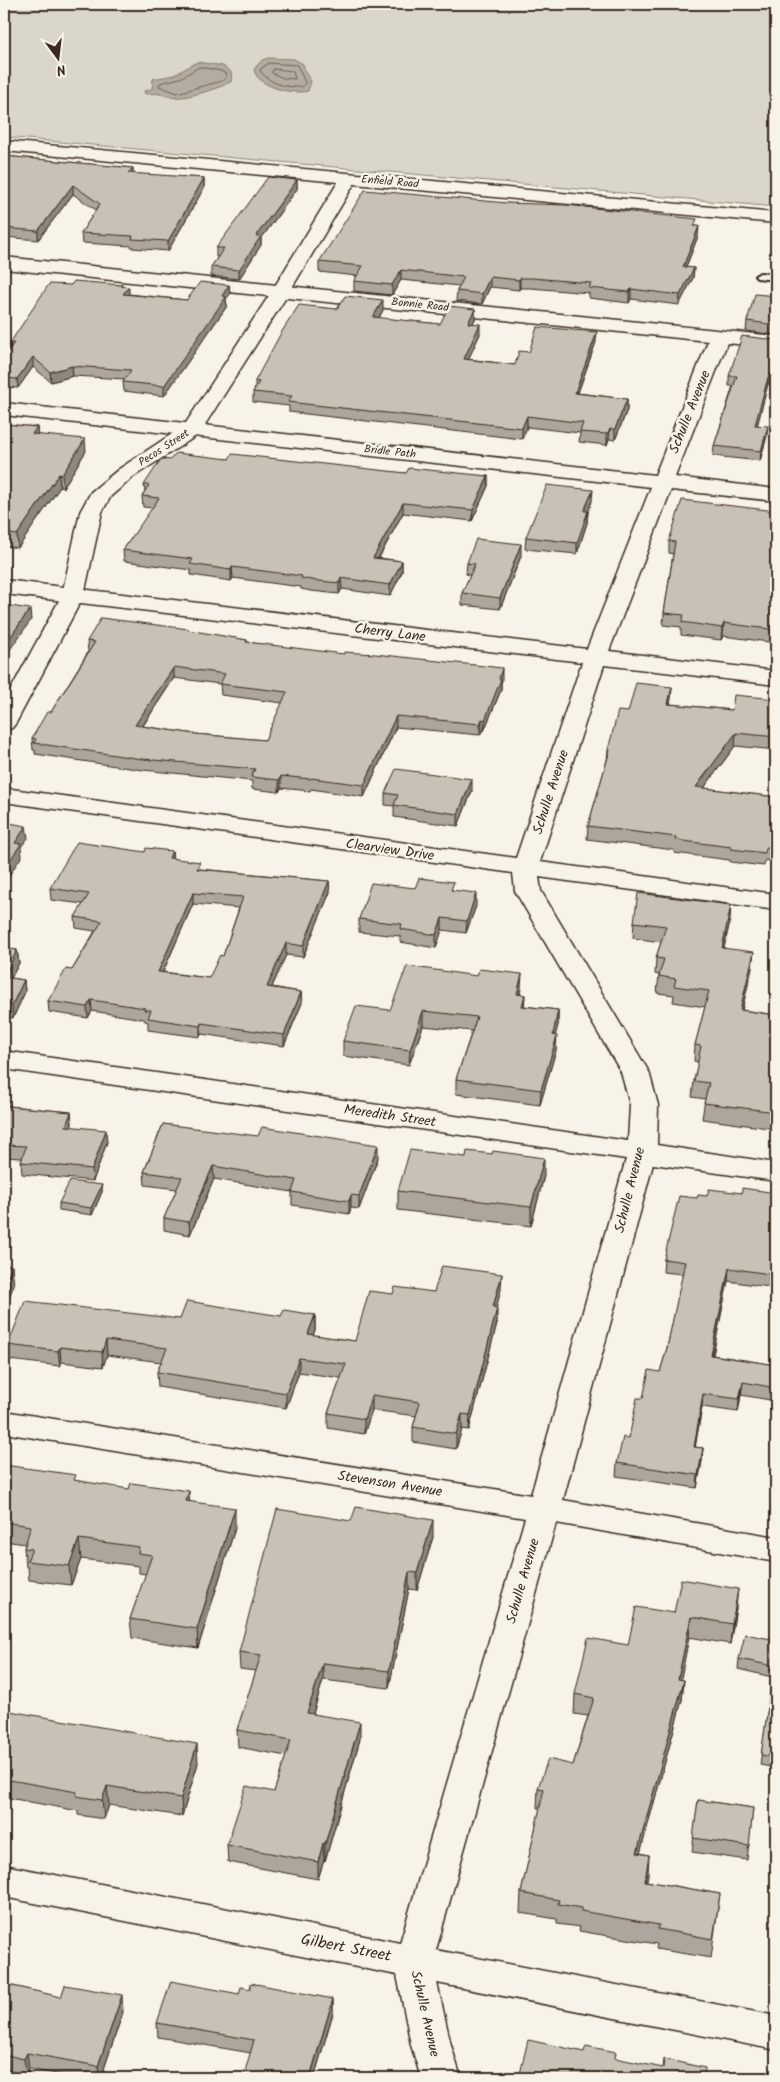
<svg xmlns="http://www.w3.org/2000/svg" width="780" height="2082" font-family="Kalam,sans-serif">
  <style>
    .green { fill: #dbd6cb; stroke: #8b8074 }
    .water { fill: #b4aca0; stroke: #84786c }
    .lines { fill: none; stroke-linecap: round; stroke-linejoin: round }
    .shore { stroke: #6b5e52; stroke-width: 1 }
    .service-casing { stroke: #3b2a1e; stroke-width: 4 }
    .minor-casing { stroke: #3b2a1e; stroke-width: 3 }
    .tertiary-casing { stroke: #3b2a1e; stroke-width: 3 }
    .service { fill: #f7f3e8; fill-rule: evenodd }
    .minor { fill: #f7f3e8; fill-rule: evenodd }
    .tertiary { fill: #f7f3e8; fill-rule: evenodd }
    .wall { fill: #aca69d; stroke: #3b2a1e; fill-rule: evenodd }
    .shaded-wall { fill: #8c877f; stroke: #3b2a1e }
    .building { fill: #c8c1b6; stroke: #3b2a1e; fill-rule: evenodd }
    .labels { text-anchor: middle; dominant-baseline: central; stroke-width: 5; stroke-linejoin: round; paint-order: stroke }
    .far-street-label { font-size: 11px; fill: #3b2a1e; stroke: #f7f3e8 }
    .street-label { font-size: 14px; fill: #3b2a1e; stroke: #f7f3e8 }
    .near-street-label { font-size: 16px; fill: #3b2a1e; stroke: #f7f3e8 }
  </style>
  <rect width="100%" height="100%" fill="#f7f3e8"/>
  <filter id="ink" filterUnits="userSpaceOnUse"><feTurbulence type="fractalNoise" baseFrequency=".02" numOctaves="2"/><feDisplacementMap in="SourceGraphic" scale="10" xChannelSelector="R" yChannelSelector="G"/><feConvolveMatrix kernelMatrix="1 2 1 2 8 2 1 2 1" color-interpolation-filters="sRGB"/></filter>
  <g filter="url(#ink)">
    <path class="green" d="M4,4H776V207L4,137Z"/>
    <g class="water">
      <path d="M268,58L294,59L303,64L306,74L311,81L308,91C293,95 256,87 254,69L262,60Z"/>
      <path d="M197,62L223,66L231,72L232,81C223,87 186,99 176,97C162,96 161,92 145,94L144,91L152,89L153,79L174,75Z"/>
    </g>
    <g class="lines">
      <g class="shore">
        <path d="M269,63L297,65L305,82L304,86C289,89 268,84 260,70Z"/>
        <path d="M200,67L221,71L226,74V78L222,81L177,93L159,86L160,83L180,78Z"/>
        <path d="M274,69L293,71L295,79L283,78L272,73Z"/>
      </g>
      <g class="service-casing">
        <path id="service" d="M760,273L776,274V280L757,278L755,276Z"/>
      </g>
      <g class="minor-casing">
        <path id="minor" d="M4,257L776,336V348L727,343L675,477L776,489V501L671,490L609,651L776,671V685L604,665L540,862L776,894V910L539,877L541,891L649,1072L658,1105L657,1145L776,1163V1181L653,1164L563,1500L776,1537V1562L556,1523L436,1950L776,2016V2050L437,1983L451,2045L461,2078H421L411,2045L397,1975L4,1897V1865L400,1943L525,1518L4,1433V1411L531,1495L626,1159L4,1069V1051L628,1141L630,1105L621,1072L515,891L513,873L4,802V788L516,858L582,662L4,594V580L587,649L651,487L4,415V403L655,475L708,341L4,269Z"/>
      </g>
      <g class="tertiary-casing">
        <path id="tertiary" d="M4,141L776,213V223L354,184L290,291L199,434L133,477L111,496L102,512L84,595L16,723L12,728L4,730V702L62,595L80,512L91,492L119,469L184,426L272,291L338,182L4,151Z"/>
      </g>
      <use href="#service" class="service"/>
      <use href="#minor" class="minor"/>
      <use href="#tertiary" class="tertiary"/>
    </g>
    <g class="wall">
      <path d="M4,156L133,168V174L204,178V188L168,251L132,248V246L82,243L81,233L96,210L73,194L38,240L4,237Z"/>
      <path d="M297,180V189L261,239V245L239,279L211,276V267L218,257H216V248Z"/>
      <path d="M507,203L697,226L698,236L686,267L694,268L693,278L679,305L631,299L629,303L589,298V293L531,288H520L519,290L490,287L482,304L456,301L457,291L459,286L401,280L392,295L354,291V281L357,276L319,272V262Z"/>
      <path d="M71,285H122V286L129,294L187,300L229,285L230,294L226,299L227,306L164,396L124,391L123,382L125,379L73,376L51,382L33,367L18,388L4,387V357L10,348V343Z"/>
      <path d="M776,296V335L746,331L747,321Z"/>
      <path d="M337,309L383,310L379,318L440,324L475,309V319L473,323L480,334L468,359L515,365L529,352L596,342L578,393L627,399V410L615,440L609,439L607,445L579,442L580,433L527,427L522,439L289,412V406L253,402V392L255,388V381Z"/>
      <path d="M776,340V385L768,384L757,425L767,436L760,461L713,456L714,446L733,386H729V376Z"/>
      <path d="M4,424L37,427V434L86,451L63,488L60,487L18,548L4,546Z"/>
      <path d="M229,459L406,473L488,476V486L472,521L403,513L379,558L402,561V572L390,596L342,589L339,594L311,591L301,589V587L233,578L231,581L191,575V570L124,561L123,550L153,508L143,507L142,496L145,492L144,485L170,460Z"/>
      <path d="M592,501L588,512L587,523L577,554L525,549L526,537Z"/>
      <path d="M776,511V643L723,636L721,640L681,635V627L663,625L664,613L673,554L669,553V541Z"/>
      <path d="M521,556L500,609L462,605V593L470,575L466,574L467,563Z"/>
      <path d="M189,631L247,640V642L502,680L501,684V690L484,731H482L480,735L396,727L364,797L311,789L310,791L281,788L279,792L252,789V781L143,770L35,754V750H33L32,738L51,712L88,652L87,641ZM174,678L220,684L221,695L283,703L265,740L195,734L143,726Z"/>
      <path d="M672,687L670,704L732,710L776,699V750L735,746L704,788L776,797V862L765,860L764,866L730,862V860L674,853V850L587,839L588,826L607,760L608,750L628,712Z"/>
      <path d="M472,791L458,826L394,817V806L385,805V793Z"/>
      <path d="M172,851L173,859L200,869L329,881L330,892L303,957L286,955L272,987L301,992L302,1003L284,1046L201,1034L200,1037L148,1030V1022L145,1021L144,1019L92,1011L88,1018L49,1012L48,1001L72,970L95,931L76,928L75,917L83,904L51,900L50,888L145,852ZM193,904L239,908L223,956L209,978L163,972Z"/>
      <path d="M415,888L453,890L476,906L466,933L442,930L436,948L400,942V936L359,932V919Z"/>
      <path d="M730,921L724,948L752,968L742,1010L776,1015V1129L702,1119L705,1099L692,1097L694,1081L698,1062L694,1061L695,1045L705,1007L673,1002L674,995L657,993L659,975L655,974L656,958L661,942L633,938L634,922Z"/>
      <path d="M4,938H5L6,949L17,950L19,963L11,978L24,980L25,992L13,1018L4,1016Z"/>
      <path d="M521,988L520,994L525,995L524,1006L558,1010V1025L555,1035L556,1050L540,1105L456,1094V1079L472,1031L423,1026L409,1065L343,1056V1041L390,1010Z"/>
      <path d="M4,1100L10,1106L71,1112L72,1124L71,1127L107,1142L93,1181L22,1174L21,1162L22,1158L4,1157Z"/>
      <path d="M163,1124L378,1158L359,1209L351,1208L349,1214L292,1205V1192L214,1179L190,1235L164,1230V1218L177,1189L145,1185L144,1172Z"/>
      <path d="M466,1157L544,1176L531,1226L398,1210V1191Z"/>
      <path d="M102,1185V1192L92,1215L59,1210V1203Z"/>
      <path d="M742,1193H776V1288L728,1281L713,1355L776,1365V1401L741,1395L738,1412L702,1407L695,1447L703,1448L702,1461L697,1488L616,1476L617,1463L629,1438L643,1398L660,1372L667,1348L683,1274L663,1272L664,1259L697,1198L707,1196Z"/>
      <path d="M501,1289L496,1308L497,1323L469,1430L462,1429L456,1449L413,1442V1427L416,1416L372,1410L364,1434L328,1428V1413L341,1378L299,1372L286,1408L158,1387L157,1372L161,1362L107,1355L103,1367L61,1362L60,1366L9,1360L8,1345L180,1319L315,1315V1330L313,1335L355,1341L393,1294Z"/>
      <path d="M4,1465L76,1481L190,1501L235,1528L198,1648L132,1638L130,1619L146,1574L139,1573V1566L81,1559L71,1585L29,1580L28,1567H26L24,1548L25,1544L4,1541Z"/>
      <path d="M433,1537L417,1590L409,1589L389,1688L323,1680L313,1714L360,1739L325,1861L324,1860L318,1879L228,1862L227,1845L274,1792L286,1756L238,1747L237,1730L256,1671L240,1669L239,1652Z"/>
      <path d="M736,1608L730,1644L689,1637L680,1679L684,1680L682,1700L640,1853L649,1855L646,1881L720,1894L711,1958L656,1949L657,1944L579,1931L580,1927L557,1924V1919L520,1913L521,1893L540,1808H537L538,1788L573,1765L588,1716L574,1714L575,1694L628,1645L674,1613Z"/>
      <path d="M776,1640V1768L760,1765L772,1677L738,1669L739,1659Z"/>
      <path d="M4,1710L198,1763L182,1816L109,1805L104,1819L78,1815V1811L4,1797Z"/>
      <path d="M698,1800L753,1808L747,1860L692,1852Z"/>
      <path d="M4,1984L123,2012L101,2078H78L29,2069L27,2075L8,2071L5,2078H4Z"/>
      <path d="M250,1989L333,1999V2013L314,2078L251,2053L158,2037L157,2023L239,1994Z"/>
    </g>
    <g class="shaded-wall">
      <path d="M133,168V177L128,173Z"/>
      <path d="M204,178V188L168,251V241Z"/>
      <path d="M297,180V189L261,239V245L239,279V270L256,236Z"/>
      <path d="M73,185V194L38,240V231Z"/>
      <path d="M699,226L698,236L682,277L683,267Z"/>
      <path d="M694,268L693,278L679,305L680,295Z"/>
      <path d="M401,270V280L392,295V285Z"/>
      <path d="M490,277V287L482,304V294Z"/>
      <path d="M520,278V288L519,290V280Z"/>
      <path d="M229,285L230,294L226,299L227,306L164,396V386Z"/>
      <path d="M129,287V296L123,294Z"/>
      <path d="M631,289V299L629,303V292Z"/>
      <path d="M383,300V310L373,328V317Z"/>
      <path d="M475,309V319L468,333V323Z"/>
      <path d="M480,324V334L464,369V359Z"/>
      <path d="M597,332L596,342L574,403L575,393Z"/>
      <path d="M33,357V367L18,388L17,379Z"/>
      <path d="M72,366L73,376L51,382L50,372Z"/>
      <path d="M769,374L768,384L755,435V425Z"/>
      <path d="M627,399V410L615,440V429Z"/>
      <path d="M527,416V427L522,439V428Z"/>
      <path d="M768,426L767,436L760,461L761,451Z"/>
      <path d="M37,427L38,440L32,434Z"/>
      <path d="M610,429L609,439L607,445V434Z"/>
      <path d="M85,439L86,451L63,488L62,475Z"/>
      <path d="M59,474L60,487L18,548L17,535Z"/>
      <path d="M488,476V486L472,521L473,510Z"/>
      <path d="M593,490L592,501L588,512L587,523L577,554V543L584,511Z"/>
      <path d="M403,503V513L373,568V558Z"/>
      <path d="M521,544V556L500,609V598Z"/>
      <path d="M402,561V572L390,596V585Z"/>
      <path d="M232,567L233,578L231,581V570Z"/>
      <path d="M341,578L342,589L339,594V583Z"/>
      <path d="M30,609L31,620L4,658V646Z"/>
      <path d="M724,623L723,636L721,640L722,628Z"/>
      <path d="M174,667V678L136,736L135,725Z"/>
      <path d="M502,668V680L501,684V690L484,731L485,720Z"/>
      <path d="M672,687L671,699L667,717L668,704Z"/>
      <path d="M396,716V727L364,797V785Z"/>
      <path d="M482,719V731L480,735V724Z"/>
      <path d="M736,733L735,746L695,800L696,787Z"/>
      <path d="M281,776V788L279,792V780Z"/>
      <path d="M472,779V791L458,826V814Z"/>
      <path d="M26,826L28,838L21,847L22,856L4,883V869L15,843Z"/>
      <path d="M172,851L173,862L169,858Z"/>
      <path d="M329,881L330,892L303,957V946Z"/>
      <path d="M193,893V904L158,983V972Z"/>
      <path d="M476,893V906L466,933L467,921Z"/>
      <path d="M731,905L730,921L720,964L722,948Z"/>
      <path d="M442,918V930L436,948V935Z"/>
      <path d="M5,938L6,951L4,956V941Z"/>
      <path d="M286,943V955L267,998V987Z"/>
      <path d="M17,950L19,963L5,990L4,977Z"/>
      <path d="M754,952L752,968L738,1026L740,1010Z"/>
      <path d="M522,974L521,988L516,1009L517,994Z"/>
      <path d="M24,980L25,992L13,1018L12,1005Z"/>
      <path d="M301,992L302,1003L284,1046V1035Z"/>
      <path d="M525,995L524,1009L522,1006Z"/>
      <path d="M91,1000L92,1011L88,1018L87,1007Z"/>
      <path d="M558,1010V1025L552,1050L553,1035Z"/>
      <path d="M423,1011V1026L409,1065L410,1050Z"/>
      <path d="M201,1023V1034L200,1037V1026Z"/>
      <path d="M557,1036L556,1050L540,1105L541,1090Z"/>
      <path d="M71,1112L72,1124L67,1138L66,1126Z"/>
      <path d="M106,1130L107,1142L93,1181L92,1169Z"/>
      <path d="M378,1145V1158L359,1209V1196Z"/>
      <path d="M544,1158V1176L531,1226V1207Z"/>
      <path d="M213,1166L214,1179L190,1235L189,1222Z"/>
      <path d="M102,1185V1192L92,1215L91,1208Z"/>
      <path d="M351,1195V1208L349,1214V1201Z"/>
      <path d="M12,1266L14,1285L4,1310V1286Z"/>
      <path d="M729,1268L728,1281L710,1368L711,1355Z"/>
      <path d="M502,1274L501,1289L493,1322V1307Z"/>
      <path d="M497,1308V1323L469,1430L470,1415Z"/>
      <path d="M315,1315V1330L308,1349V1334Z"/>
      <path d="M106,1340L107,1355L103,1367L102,1352Z"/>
      <path d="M60,1347L61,1362L60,1366L58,1351Z"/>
      <path d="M299,1358V1372L286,1408V1393Z"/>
      <path d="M743,1382L741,1395L738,1412L739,1399Z"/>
      <path d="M703,1394L702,1407L693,1460L694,1447Z"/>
      <path d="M372,1395V1410L364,1434V1419Z"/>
      <path d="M462,1414V1429L456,1449V1434Z"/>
      <path d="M703,1448L702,1461L697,1488L698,1475Z"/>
      <path d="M189,1491L190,1511L186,1501Z"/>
      <path d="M235,1508V1528L198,1648L197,1629Z"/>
      <path d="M433,1520V1537L417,1590V1573Z"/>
      <path d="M79,1539L81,1559L71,1585L69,1566Z"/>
      <path d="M409,1572V1589L389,1688V1671Z"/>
      <path d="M738,1589L736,1608L730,1644L732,1624Z"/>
      <path d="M691,1617L689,1637L677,1699L678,1679Z"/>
      <path d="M323,1663V1680L308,1730L307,1713Z"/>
      <path d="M684,1680L682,1700L635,1872L637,1853Z"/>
      <path d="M360,1722V1739L325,1861V1844Z"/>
      <path d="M197,1744L198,1763L182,1816L181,1798Z"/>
      <path d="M107,1786L109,1805L104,1819L102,1800Z"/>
      <path d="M323,1843L324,1860L318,1879V1862Z"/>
      <path d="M649,1855L648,1875L643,1901L645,1881Z"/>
      <path d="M122,1995L123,2012L101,2078H99L98,2066Z"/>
      <path d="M333,1999V2013L314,2078H310Z"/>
      <path d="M27,2053L29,2069L27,2075L24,2059Z"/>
      <path d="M6,2055L8,2071L5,2078H4V2059Z"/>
    </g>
    <g class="building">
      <path d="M4,156L133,168L128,173L204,178L168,241L132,239L133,236L81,233L100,204L73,185L38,231L4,228Z"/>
      <path d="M268,177L297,180L256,236H261L239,270L211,267L224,248H216Z"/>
      <path d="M365,190L507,203L566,205L697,219L694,226H699L683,267L694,268L680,295L631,289L629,292L589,288L591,283L532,278H520L519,280L490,277L482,294L457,291L464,277L401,270L392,285L354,281L363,266L319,262Z"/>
      <path d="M74,281L122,285L121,286L129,287L123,294L187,300L200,282L229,285L222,296L226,297L164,386L123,382L131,370L72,366L50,372L33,357L17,379L4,378V357L14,343H10L49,284L71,285Z"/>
      <path d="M755,294L776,296V325L747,321Z"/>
      <path d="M345,296L383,300L373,317L440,324L449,306L475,309L468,323L480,324L464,359L515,365L519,351L529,352L537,327L597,332L575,393L627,399L615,429H610L607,434L580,432L583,423L527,416L522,428L288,402L292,396L253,392L259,382L255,381L281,333L299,305L337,309Z"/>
      <path d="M742,336L776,340V375L769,374L755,425L768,426L761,451L714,446L737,376H729Z"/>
      <path d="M4,424L37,427L32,434L85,439L62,475L59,474L17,535L4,533V473L9,465H4Z"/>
      <path d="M176,453L229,459L232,454L406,473L409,468L488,476L473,510L403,503L373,558L402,561L390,585L341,578L339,583L311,580L301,578L302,576L232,567L231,570L190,564L193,559L123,550L159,498L142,496L149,485H144L161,459L170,460Z"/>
      <path d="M547,485L593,490L584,511H588L577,543L526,537Z"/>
      <path d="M682,500L776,511V630L724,623L722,628L682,622L684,615L664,613L675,542L669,541Z"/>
      <path d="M476,539L521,544L500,598L462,593L475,564L467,563Z"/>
      <path d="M4,605L30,609L4,646Z"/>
      <path d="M101,618L189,629L188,630L247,640L246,642L344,654V652L375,654L502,668L499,679H501L485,720L482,719L480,724L396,716L364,785L311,778L310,779L281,776L279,780L251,777L255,769L142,759L34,743L36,739L32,738L47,712H51L95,642L87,641ZM174,667L225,674L220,684L287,692L265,740L195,734L135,725Z"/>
      <path d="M636,683L672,687L668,704L732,710L734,695L776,699V737L736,733L696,787L776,797V849L766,847L765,853L731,849L732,847L675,840L676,837L588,826L610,750H608L618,711L628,712Z"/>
      <path d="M396,769L472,779L458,814L394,805L398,795L385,793Z"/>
      <path d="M4,822L26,826L15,843L21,844L4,869Z"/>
      <path d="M77,842L145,852L146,848L172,851L169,858L200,862L197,869L329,881L303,946L286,943L267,987L301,992L284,1035L201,1023L200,1026L148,1018L151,1010H144L145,1008L91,1000L87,1007L48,1001L66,969L72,970L102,921L75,917L89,894L50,888ZM193,893L243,897L223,956L220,955L209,978L158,972Z"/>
      <path d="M419,878L454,882L451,890L476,893L467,921L442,918L436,935L400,929L402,924L359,919L371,883L415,888Z"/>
      <path d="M638,893L731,905L722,948L754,952L740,1010L776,1015V1112L704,1103L709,1083L694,1081L701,1046L695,1045L709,991L674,986L676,979L659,976L664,959L656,958L666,926L634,922Z"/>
      <path d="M4,948L17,950L4,977L24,980L12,1005L4,1004Z"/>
      <path d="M407,966L477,976L479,969L522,974L517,994L525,995L522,1006L558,1010L553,1035L557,1036L541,1090L456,1079L477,1017L423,1011L410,1050L343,1041L356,1006L390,1010Z"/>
      <path d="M4,1100L9,1101L7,1106L71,1112L66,1126L106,1130L92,1169L21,1162L26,1146L4,1145Z"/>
      <path d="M163,1124L258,1136L262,1127L378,1145L359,1196L351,1195L349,1201L292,1192L296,1180L213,1166L189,1222L164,1218L182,1177L144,1172Z"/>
      <path d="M410,1150L466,1157L467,1151L492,1154L493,1151L544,1158L531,1207L398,1191Z"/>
      <path d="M70,1181L102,1185L91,1208L59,1203Z"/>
      <path d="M742,1188L776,1193V1275L729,1268L711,1355L776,1365V1388L743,1382L739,1399L703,1394L694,1447L703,1448L698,1475L617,1463L623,1437L629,1438L637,1398H643L649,1370L660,1372L667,1348L685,1262L664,1259L679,1196L697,1198L698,1195L707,1196L709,1189L742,1193Z"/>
      <path d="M4,1264L12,1266L4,1286Z"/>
      <path d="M442,1266L502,1274L493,1307L497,1308L470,1415L462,1414L456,1434L413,1427L420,1402L372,1395L364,1419L328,1413L346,1364L299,1358L286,1393L157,1372L167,1348L106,1340L102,1352L60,1347L58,1351L8,1345L25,1301L180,1319L187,1301L281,1316L284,1310L315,1315L308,1334L355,1341L369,1291L393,1294L395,1287L434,1292Z"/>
      <path d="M4,1465L76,1475L74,1480L129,1489L131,1483L189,1491L186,1501L235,1508L197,1629L130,1619L152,1555L138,1553L139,1547L79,1539L69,1566L27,1561L32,1549L24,1548L31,1526L4,1522Z"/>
      <path d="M356,1507L433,1520L417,1573L409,1572L389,1671L323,1663L307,1713L360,1722L325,1844L323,1843L318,1862L227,1845L246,1786L274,1792L291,1740L237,1730L261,1655L239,1652L277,1509L351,1521Z"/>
      <path d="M681,1579L738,1589L732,1624L691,1617L678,1679L684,1680L637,1853L649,1855L645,1881L720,1894L713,1939L658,1929L659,1925L581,1911V1908L558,1904L559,1900L521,1893L544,1789L538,1788L548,1759L573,1765L594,1698L575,1694L588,1638L628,1645L636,1607L674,1613Z"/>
      <path d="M745,1634L776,1640V1757L761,1755L774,1666L739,1659Z"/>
      <path d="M4,1710L197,1744L181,1798L107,1786L102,1800L76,1796L77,1792L4,1779Z"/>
      <path d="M698,1800L753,1808L749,1846L693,1838Z"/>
      <path d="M171,1981L239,1994L241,1987L250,1989L251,1983L333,1999L310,2077L316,2078H243L254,2040L157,2023Z"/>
      <path d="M4,1984L61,1997L65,1985L122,1995L98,2066L27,2053L24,2059L6,2055L4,2059Z"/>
      <path d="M528,2040L584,2052L586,2046L616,2052L615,2058L663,2068L664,2059L705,2068L704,2078H519Z"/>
    </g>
  </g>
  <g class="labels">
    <g class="far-street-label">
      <text transform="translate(390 182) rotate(5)">Enfield Road</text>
      <text transform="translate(420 305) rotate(6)">Bonnie Road</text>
      <text transform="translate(164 448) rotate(-33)">Pecos Street</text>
      <text transform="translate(390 452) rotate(6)">Bridle Path</text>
    </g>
    <g class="street-label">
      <text transform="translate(690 412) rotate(-68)">Schulle Avenue</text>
      <text transform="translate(390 633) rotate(7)">Cherry Lane</text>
      <text transform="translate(551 792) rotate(-72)">Schulle Avenue</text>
      <text transform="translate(390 850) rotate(8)">Clearview Drive</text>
      <text transform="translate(390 1116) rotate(8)">Meredith Street</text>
      <text transform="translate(630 1190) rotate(-76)">Schulle Avenue</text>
      <text transform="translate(390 1484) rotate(9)">Stevenson Avenue</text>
      <text transform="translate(523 1581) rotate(-74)">Schulle Avenue</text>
      <text transform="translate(425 2014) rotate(77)">Schulle Avenue</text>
    </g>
    <g class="near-street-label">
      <text transform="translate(346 1948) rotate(11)">Gilbert Street</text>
    </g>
  </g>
  <rect width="780" height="2082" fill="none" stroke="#f7f3e8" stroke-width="20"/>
  <rect x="10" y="10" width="760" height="2062" fill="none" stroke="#3b2a1e" stroke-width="2" filter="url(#ink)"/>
  <g transform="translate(58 58) rotate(165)" stroke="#f7f3e8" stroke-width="4" paint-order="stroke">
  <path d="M0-4L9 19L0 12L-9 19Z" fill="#3b2a1e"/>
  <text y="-8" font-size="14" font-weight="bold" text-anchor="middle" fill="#3b2a1e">N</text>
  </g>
</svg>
